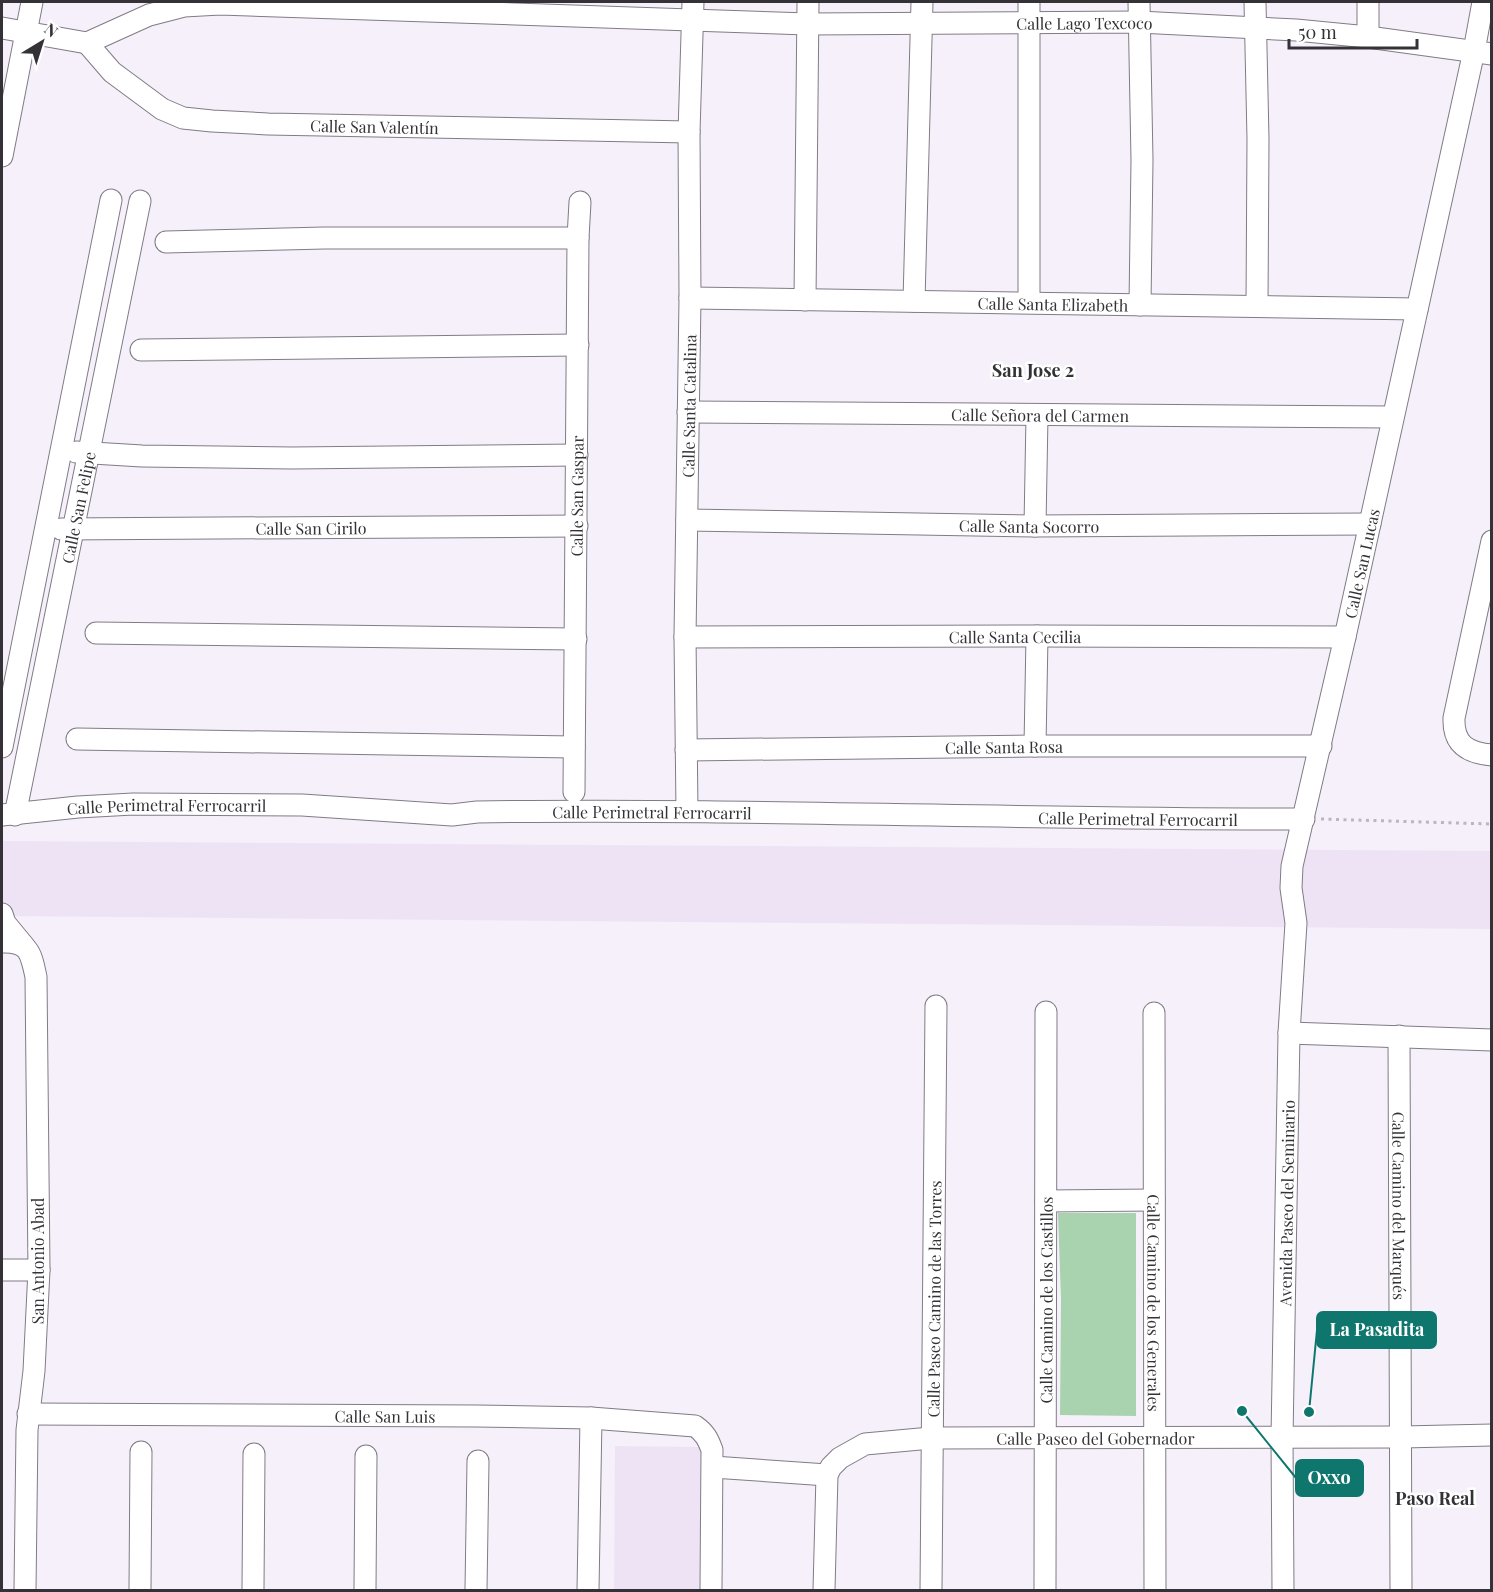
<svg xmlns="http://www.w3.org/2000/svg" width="1493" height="1592" font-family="'Playfair Display',serif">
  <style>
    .built { fill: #ede3f5 }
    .green { fill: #a9d2ae }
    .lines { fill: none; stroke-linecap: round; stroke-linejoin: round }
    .minor-casing { stroke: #817b85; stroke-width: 23 }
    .path { stroke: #bab5be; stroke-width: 3; stroke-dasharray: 3 4.5; stroke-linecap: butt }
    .minor { stroke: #fff; stroke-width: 21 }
    .labels { text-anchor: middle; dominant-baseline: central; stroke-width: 5; stroke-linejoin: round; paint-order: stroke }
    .street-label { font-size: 16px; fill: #343236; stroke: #fff }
    .neighbourhood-label { font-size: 18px; font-weight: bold; fill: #343236; stroke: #fff }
    .leader { fill: none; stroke: #0f766e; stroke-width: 2 }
    .callout-dot { fill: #0f766e; stroke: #fff; stroke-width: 2 }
    .callout { fill: #0f766e; stroke: #0f766e; stroke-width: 2 }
    .callout-label { font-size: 18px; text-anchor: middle; font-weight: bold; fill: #fff }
  </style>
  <rect width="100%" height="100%" fill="#f6f0fb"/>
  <g class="built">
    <path d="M2,841L1492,851L1491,929L2,916Z"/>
    <path d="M615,1446L702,1447L701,1590H614Z"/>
  </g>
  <path class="green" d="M1058,1213H1136V1416L1060,1415L1061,1299Z"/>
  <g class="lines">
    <g class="minor-casing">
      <g id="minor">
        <path d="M1029,2V302"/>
        <path d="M1139,2L1142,160L1140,305"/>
        <path d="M1255,2L1258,139L1257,305"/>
        <path d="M1368,2V37"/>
        <path d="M2,28L87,43"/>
        <path id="s1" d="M87,43L149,15L184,6L220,4L808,24L1139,22L1296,30L1368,37L1492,54"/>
        <path id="s2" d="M87,43L112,72L162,109L183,118L212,121L268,124L689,132"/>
        <path d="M2,156L32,2"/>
        <path d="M166,242L324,238H578"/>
        <path id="s3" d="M690,298L1417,309"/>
        <path d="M805,300L808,2"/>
        <path d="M914,301L922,2"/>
        <path d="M141,350L578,345"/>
        <path id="s4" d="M688,412L1392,417"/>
        <path d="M76,452L142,456L292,458L577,455"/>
        <path id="s5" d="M687,520L1035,526L1370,524"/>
        <path d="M1035,526L1037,416"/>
        <path id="s6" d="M61,529L577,526"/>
        <path d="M1492,541L1454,718C1453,744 1467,753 1492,755"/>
        <path d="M96,633L576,639"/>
        <path id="s7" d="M685,637L1037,636L1345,637"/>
        <path d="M77,739L574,747"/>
        <path d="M1035,746L1037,636"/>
        <path d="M2,747L111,200"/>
        <path id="s8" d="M686,750L1035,746H1321"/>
        <path id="s9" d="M574,792L578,238L580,202"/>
        <path id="s10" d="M687,811L685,637L690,298L689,132L693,2"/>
        <path id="s11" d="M2,815L78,807L133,804L302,805L452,815L477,812C752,808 1028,820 1304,819"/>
        <path id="s12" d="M15,815L140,201"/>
        <path d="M2,914L5,923L24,946"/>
        <path d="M2,942C29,941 31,953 36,977L39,1270L34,1371L27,1430L25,1590"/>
        <path id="s13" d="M1154,1013L1155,1590"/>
        <path d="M1289,1033L1492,1040"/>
        <path id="s14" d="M1399,1036L1401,1590"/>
        <path d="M1046,1201L1154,1200"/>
        <path d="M2,1270H39"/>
        <path id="s15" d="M28,1414L477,1416L591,1418L695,1426C705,1433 708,1439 712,1450L711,1590"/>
        <path d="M713,1467L827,1475"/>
        <path d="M140,1590L141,1452"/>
        <path d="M253,1590L254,1454"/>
        <path d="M365,1590L366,1456"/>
        <path d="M476,1590L478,1461"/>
        <path d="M588,1590L591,1418"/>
        <path id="s16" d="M824,1590L827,1475L831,1467L840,1458L865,1444L931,1438L1402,1437L1492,1435"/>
        <path id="s17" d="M931,1590L936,1006"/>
        <path id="s18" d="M1045,1590L1046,1012"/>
        <path id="s19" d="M1283,1590L1282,1438L1289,1033L1296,923L1291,888L1292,866L1345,637L1474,51L1483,2"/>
      </g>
    </g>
    <path class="path" d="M1321,819L1492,824"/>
    <use href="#minor" class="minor"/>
  </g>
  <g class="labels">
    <g class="street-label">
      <text stroke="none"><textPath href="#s1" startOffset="1005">Calle Lago Texcoco</textPath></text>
      <text stroke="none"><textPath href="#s2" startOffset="315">Calle San Valentín</textPath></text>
      <text stroke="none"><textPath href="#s3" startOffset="363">Calle Santa Elizabeth</textPath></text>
      <text stroke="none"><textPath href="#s10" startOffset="405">Calle Santa Catalina</textPath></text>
      <text stroke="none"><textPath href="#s4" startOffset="352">Calle Señora del Carmen</textPath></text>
      <text stroke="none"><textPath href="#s9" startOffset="296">Calle San Gaspar</textPath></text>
      <text stroke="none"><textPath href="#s12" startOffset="314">Calle San Felipe</textPath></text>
      <text stroke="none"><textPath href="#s5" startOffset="342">Calle Santa Socorro</textPath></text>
      <text stroke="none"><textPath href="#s6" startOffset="250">Calle San Cirilo</textPath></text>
      <text stroke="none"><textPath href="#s19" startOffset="1035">Calle San Lucas</textPath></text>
      <text stroke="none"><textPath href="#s7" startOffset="330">Calle Santa Cecilia</textPath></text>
      <text stroke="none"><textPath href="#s8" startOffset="318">Calle Santa Rosa</textPath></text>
      <text stroke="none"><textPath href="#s11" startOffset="165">Calle Perimetral Ferrocarril</textPath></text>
      <text stroke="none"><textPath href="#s11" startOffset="651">Calle Perimetral Ferrocarril</textPath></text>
      <text stroke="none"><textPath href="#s11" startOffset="1137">Calle Perimetral Ferrocarril</textPath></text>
      <text stroke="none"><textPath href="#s19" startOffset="387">Avenida Paseo del Seminario</textPath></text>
      <text stroke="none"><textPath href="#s14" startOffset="170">Calle Camino del Marqués</textPath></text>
      <text transform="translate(37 1261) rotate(-90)">San Antonio Abad</text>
      <text stroke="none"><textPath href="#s17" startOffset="291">Calle Paseo Camino de las Torres</textPath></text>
      <text stroke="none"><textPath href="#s18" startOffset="290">Calle Camino de los Castillos</textPath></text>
      <text stroke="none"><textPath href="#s13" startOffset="290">Calle Camino de los Generales</textPath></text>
      <text stroke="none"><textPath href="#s15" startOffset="357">Calle San Luis</textPath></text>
      <text stroke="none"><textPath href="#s16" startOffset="396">Calle Paseo del Gobernador</textPath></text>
    </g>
    <g class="neighbourhood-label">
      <text x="1033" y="370">San Jose 2</text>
      <text x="1435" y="1498">Paso Real</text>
    </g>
  </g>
  <path class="leader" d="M1309 1412L1317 1330M1242 1411L1296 1478"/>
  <g class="callout-dot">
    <circle cx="1309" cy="1412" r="6"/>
    <circle cx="1242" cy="1411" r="6"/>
  </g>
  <g class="callout">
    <rect x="1317" y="1312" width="119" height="36" rx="6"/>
    <rect x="1296" y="1460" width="67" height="36" rx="6"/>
  </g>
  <g class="callout-label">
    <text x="1377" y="1336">La Pasadita</text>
    <text x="1329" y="1484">Oxxo</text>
  </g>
  <rect width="1493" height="1592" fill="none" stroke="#343236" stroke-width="6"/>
  <g transform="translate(42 42) rotate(38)" stroke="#ffffff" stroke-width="4.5" paint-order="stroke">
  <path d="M0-4.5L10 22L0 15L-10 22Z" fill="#343236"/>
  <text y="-9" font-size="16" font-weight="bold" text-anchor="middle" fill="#343236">N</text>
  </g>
  <path d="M1289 39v9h128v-9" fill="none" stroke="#343236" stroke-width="3"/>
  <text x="1298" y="39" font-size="18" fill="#343236" stroke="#ffffff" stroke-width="4.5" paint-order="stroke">50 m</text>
</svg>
